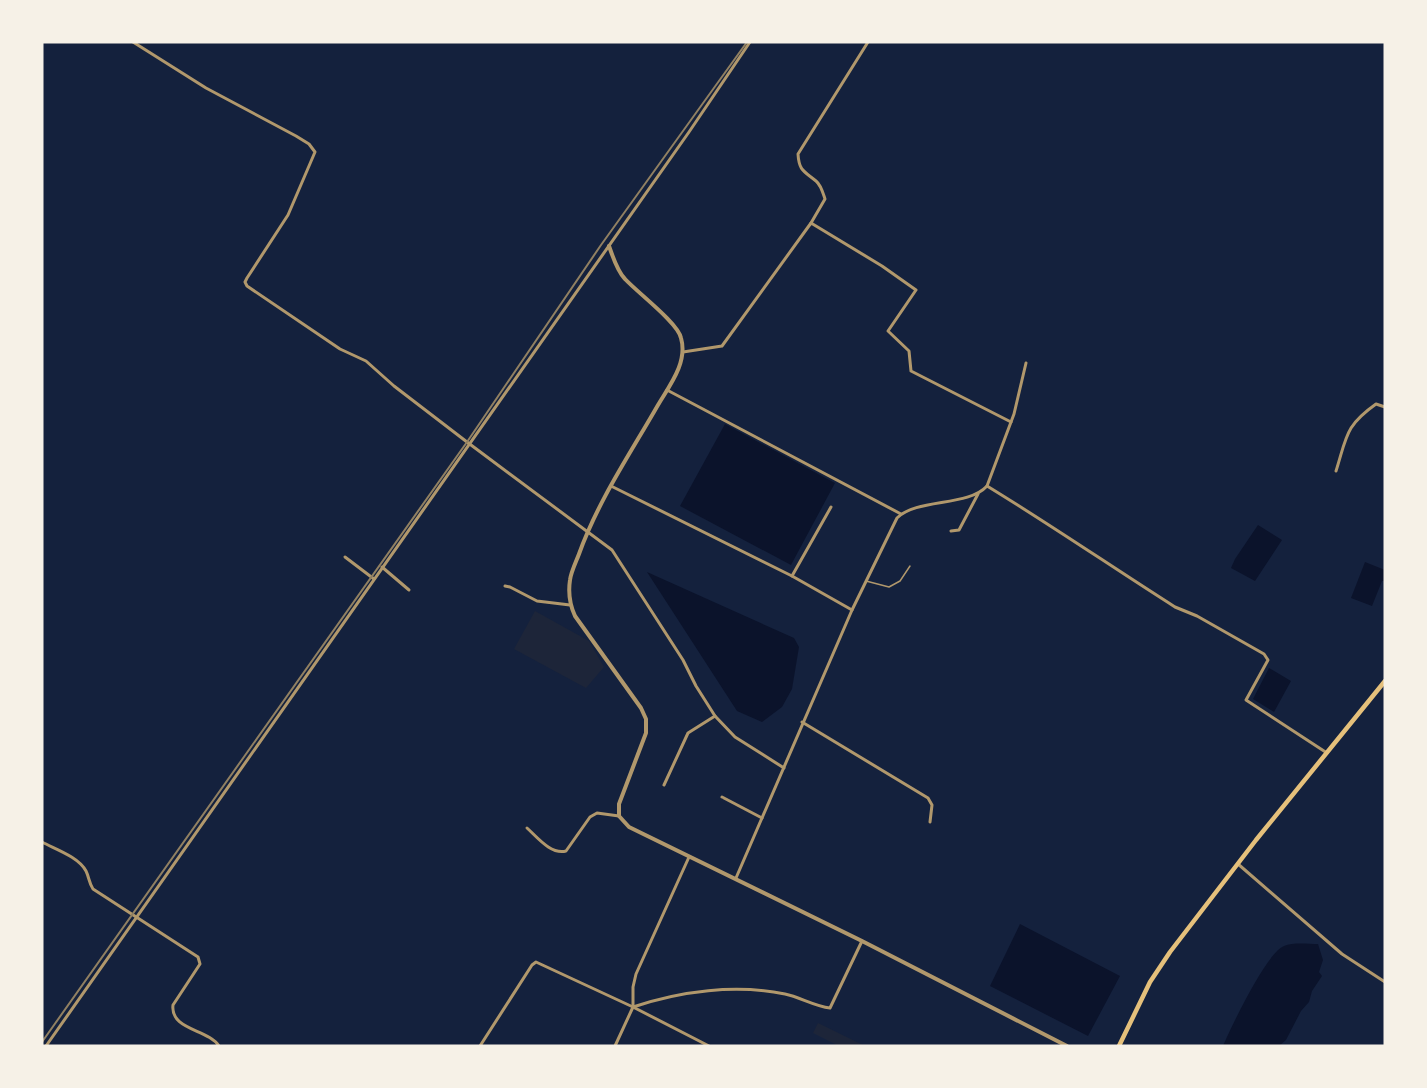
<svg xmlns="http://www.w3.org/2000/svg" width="1427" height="1088" font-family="'Archivo Narrow',sans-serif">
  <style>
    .green { fill: #1d2539 }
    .water { fill: #0b132b }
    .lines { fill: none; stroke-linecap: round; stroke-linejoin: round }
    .service { stroke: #b1986c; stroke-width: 1.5 }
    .minor { stroke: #b1986c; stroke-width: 3 }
    .tertiary { stroke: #b1986c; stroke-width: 4 }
    .trunk { stroke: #e5c07b; stroke-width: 4.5 }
    .rail { stroke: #918062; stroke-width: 2 }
  </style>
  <rect width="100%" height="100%" fill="#14213d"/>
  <g class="green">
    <path d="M535,611L589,641L604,667L586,688L514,649Z"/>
    <path d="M818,1023L865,1046H839L813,1033Z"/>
  </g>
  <g class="water">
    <path d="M725,424L835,483L791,565L680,506Z"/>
    <path d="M1258,525L1282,540L1255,581L1231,568L1235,559Z"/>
    <path d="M1365,562L1385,570V581H1382L1372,606L1351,598Z"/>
    <path d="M647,572L794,638L799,647L792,689L782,707L762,722L737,711Z"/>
    <path d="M1269,668L1291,681L1274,712L1253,699Z"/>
    <path d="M1020,924L1120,976L1088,1036L990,986Z"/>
    <path d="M1318,944L1323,960L1319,972L1322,976L1312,991L1309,1002L1301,1011L1286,1040L1279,1046H1223C1231,1027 1267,952 1284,946C1293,942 1308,944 1318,944Z"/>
  </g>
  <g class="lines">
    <path class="service" d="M866,581L889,587L900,581L910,566"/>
    <g class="minor">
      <path d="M133,42L206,88L296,136L309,144L315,152L288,215L247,278L245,282L247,286L340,349L366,361L394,386L467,442L612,550L683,660L696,686L715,716L735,737L784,768"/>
      <path d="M811,223L825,199C823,193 821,185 816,181C804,171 799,171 798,154L868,42"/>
      <path d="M683,352L722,346L811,223L882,266L916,290L888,331L909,351L911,371L1011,422"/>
      <path d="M667,390L901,514"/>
      <path d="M1336,471C1347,436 1345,426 1376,404L1385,407"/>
      <path d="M611,486L792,576L852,610"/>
      <path d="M987,486C1051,525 1112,567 1175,607L1197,616L1264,654L1268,660L1246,700L1327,753"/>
      <path d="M951,531L959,530L978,494"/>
      <path d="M345,557L374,579"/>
      <path d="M382,567L409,590"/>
      <path d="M792,576L831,507"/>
      <path d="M505,586L510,587L537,601L570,605"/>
      <path d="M802,722L928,798L932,805L930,822"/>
      <path d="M664,785L688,733L715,716"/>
      <path d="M722,797L762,818"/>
      <path d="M527,828C537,837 551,855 566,851L590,817L597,813L619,816"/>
      <path d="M42,842C55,849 79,857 86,871C89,877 89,883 93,889L198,957L200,964L173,1005C170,1030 208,1029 219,1046"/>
      <path d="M1238,864L1342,954L1385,982"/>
      <path d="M736,878L852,610L897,518C917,498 968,507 987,486L1014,414L1026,363"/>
      <path d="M633,1007C681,991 735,984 785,994C800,997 814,1006 830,1008L862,941"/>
      <path d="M46,1046L689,132L750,42"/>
      <path d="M480,1046L532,965L536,962L633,1007L709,1046"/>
      <path d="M615,1046L633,1007V987L636,974L689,857"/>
    </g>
    <path class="tertiary" d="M609,246C613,257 617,271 625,279C638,293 678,323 681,338C688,362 670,385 658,405C630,454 598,501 579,554C576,562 571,572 570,580C568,593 570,605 575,616L641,708L646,719V733L619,804V816L629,827L862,941L1067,1046"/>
    <path class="trunk" d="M1119,1046L1150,982L1170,952L1256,840L1385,681"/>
    <path class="rail" d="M42,1042L467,442L601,245L747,42"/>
  </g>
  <rect width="1427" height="1088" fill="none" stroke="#f6f1e7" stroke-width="87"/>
</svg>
